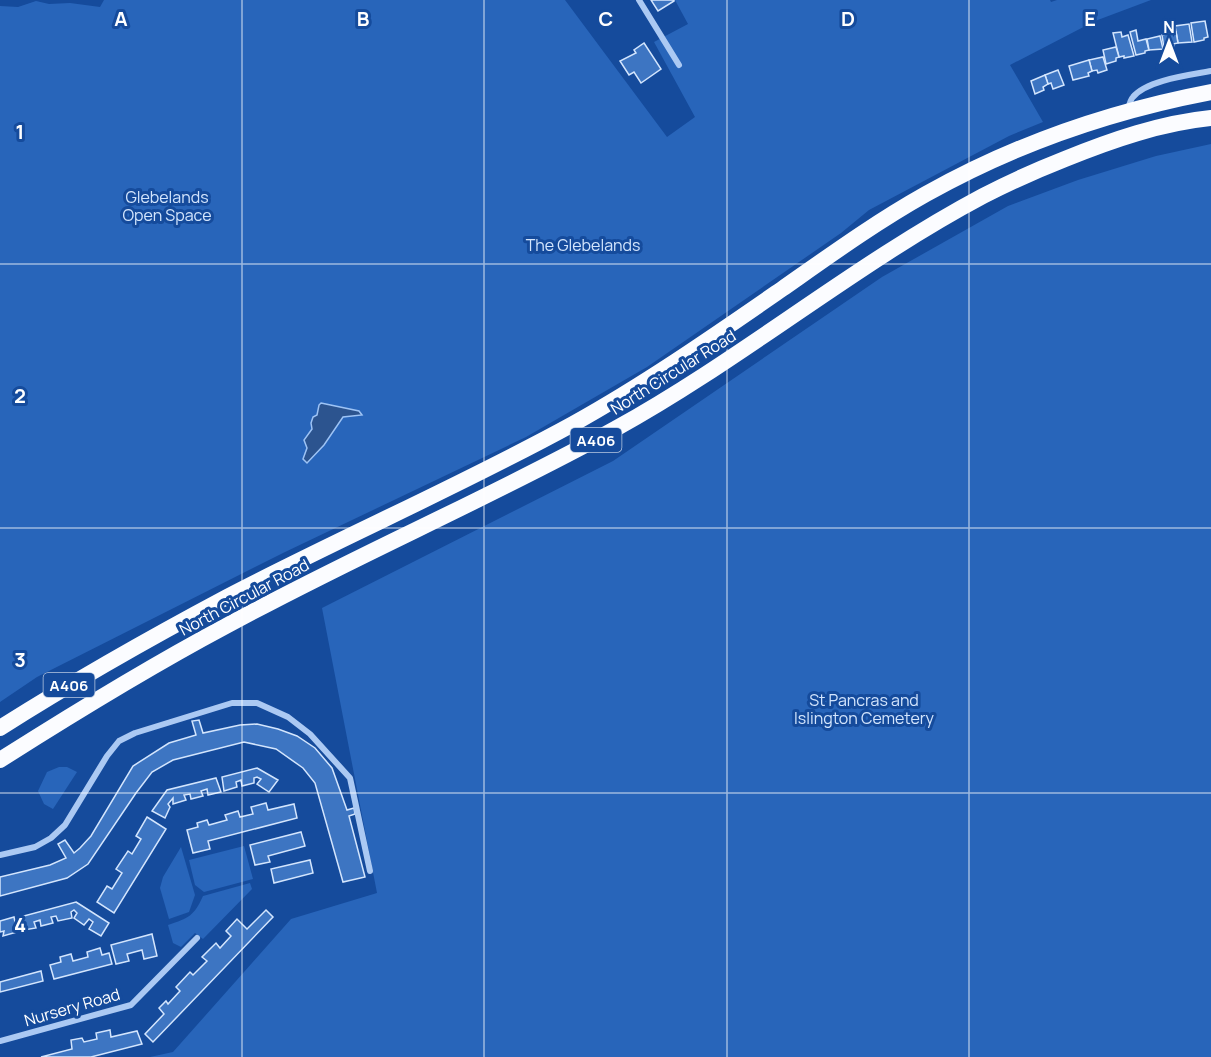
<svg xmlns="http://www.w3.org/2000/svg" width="1211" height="1057" font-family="Manrope,sans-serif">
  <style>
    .green { fill: #2865ba }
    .water { fill: #2c548f; stroke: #9dc3f5; stroke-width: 1.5 }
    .building { fill: #3d75c2; stroke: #d3e5fd; stroke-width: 1.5 }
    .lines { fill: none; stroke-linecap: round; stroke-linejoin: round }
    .minor { stroke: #abc9f3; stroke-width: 6 }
    .trunk { stroke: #fbfcff; stroke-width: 16 }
    .grid { fill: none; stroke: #fff; stroke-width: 1.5; stroke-opacity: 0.55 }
    .labels { text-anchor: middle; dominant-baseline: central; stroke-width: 6; stroke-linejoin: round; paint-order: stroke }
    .shield { fill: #154b9c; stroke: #b9c9e1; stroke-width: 1.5 }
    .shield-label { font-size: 15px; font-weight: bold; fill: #fff }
    .park-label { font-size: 16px; fill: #d3e5fd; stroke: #154b9c }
    .street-label { font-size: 16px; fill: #fff; stroke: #154b9c }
    .grid-label { font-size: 20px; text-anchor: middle; font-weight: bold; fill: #fff; stroke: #154b9c; stroke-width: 6; stroke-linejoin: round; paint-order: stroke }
  </style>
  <rect width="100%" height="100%" fill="#154b9c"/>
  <g class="green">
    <path d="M104,0H565L667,137L695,117L654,42L688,24L675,0H1050L1051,2L1057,0H1151L1095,21L1010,65L1043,122L1009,136L869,210L841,233L647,367L526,437L283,553L37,677L0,702V6L18,7L36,1L49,4L70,3L100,7Z"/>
    <path d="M1211,144V1057H150L173,1052L291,919L377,893L322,608L613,461L882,277L1008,206L1078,180L1156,156Z"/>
    <path d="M59,767H67L77,772L53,809L44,804L38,791L47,772Z"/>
    <path d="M244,846L253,879L204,892L195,885L189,860Z"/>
    <path d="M181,847L195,895L189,912L169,919L160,888L163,877Z"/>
    <path d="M250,883L252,889L203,939L195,933L181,947L173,943L168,925C189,918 194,916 203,896Z"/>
  </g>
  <path class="water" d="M321,403L359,411L362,415L343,417L324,445L307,463L303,459L307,448L304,440L312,429L311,423L313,417L317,415L319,405Z"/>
  <g class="building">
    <path d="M651,0H674V1L658,11Z"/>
    <path d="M1205,21L1208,37L1204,38V40L1194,42L1191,23Z"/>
    <path d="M1189,24L1192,42L1178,43L1175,26Z"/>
    <path d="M1136,30L1138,41L1146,39L1149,50L1145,51V53L1136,55L1130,32Z"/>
    <path d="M1121,32L1122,37L1128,35L1134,56L1124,58V56L1119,57L1113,33Z"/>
    <path d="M1176,32L1178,43L1173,44L1174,46L1164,48L1162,35Z"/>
    <path d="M1160,36L1163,49L1149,50L1147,39Z"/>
    <path d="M644,43L661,69L641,83L634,72L629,75L620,61L636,53L634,50Z"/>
    <path d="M1116,47L1119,57L1116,58V61L1106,64L1103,50Z"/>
    <path d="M1103,57L1107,70L1098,73L1097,70L1092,71L1089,60Z"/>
    <path d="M1089,60L1092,71L1088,73L1089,76L1073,80L1069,66Z"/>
    <path d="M1058,70L1064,85L1053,89L1051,83L1048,84L1045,75Z"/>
    <path d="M1045,75L1048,84L1043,87L1044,90L1035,94L1031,81Z"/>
    <path d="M199,720L203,733L240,725L257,724L278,729L297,736L315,748L332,768L347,810L354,808L355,814L349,816L365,877L343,882L315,783L303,768L276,749L244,742L173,760L152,772L136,793L88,864L67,878L0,896V877L50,865L66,858L58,844L65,840L74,853L80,848L91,836L133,766L169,743L196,735L192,721Z"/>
    <path d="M257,768L278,780L269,792L257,784L261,779L257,777L254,778V783L242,786L241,780L236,782L237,787L224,791L222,777Z"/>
    <path d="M216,778L221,792L208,795L207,789L201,791L203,796L191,799L190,794L184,795L186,800L173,804V798L168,804L170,807L165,818L152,811L167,790Z"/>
    <path d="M266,803L268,810L294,804L297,818L208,841L210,849L193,853L187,830L198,827L197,823L207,820L209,825L227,820L225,815L238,811L240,817L253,814L251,807Z"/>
    <path d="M147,817L166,829L114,913L97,902L107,886L112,889L122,873L116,869L128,851L132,854L141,839L136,836Z"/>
    <path d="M301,832L305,846L268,856L270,862L255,865L250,845Z"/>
    <path d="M310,860L313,873L274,883L271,869Z"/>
    <path d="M76,902L109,923L101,936L89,929L93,922L89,919L84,925L74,918L77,913L74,910L71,912L72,918L58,921L56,916L51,917L53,923L41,926L40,920L34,922L36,928L24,930L20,917Z"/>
    <path d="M266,910L273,917L153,1042L145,1034L164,1014L159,1008L166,1001L168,1004L180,991L176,987L190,972L193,975L207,961L202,957L216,943L220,948L231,936L226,931L237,919L247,929Z"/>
    <path d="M14,917L17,932L3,936L4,931L0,932V921Z"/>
    <path d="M152,934L157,956L144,959L142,950L127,954L129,961L116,964L111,945Z"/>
    <path d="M100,948L102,955L109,953L112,964L54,979L50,965L61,962L60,957L71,954L73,961L88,957L87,952Z"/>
    <path d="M41,971L43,981L0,992V982Z"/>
    <path d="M110,1030L111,1037L137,1031L142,1044L91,1057H41L72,1049L71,1040L82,1038L84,1042L97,1039L96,1033Z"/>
  </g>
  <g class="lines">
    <g class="minor">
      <path d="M639,0L679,65"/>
      <path d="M1128,110C1129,106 1130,100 1133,97C1147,80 1190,75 1211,71"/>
      <path d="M0,855L35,847L51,838L65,825L107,756L119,741L135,733L232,703H257L288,717L310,734L350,778L370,871"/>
      <path d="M0,1041L131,1005L197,938"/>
    </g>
    <g class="trunk">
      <path d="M0,728C74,681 150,638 227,597C342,537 460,486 573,424C645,384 714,336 782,289C829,256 876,222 926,194C1015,144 1111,111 1211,92"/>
      <path d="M0,760C74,713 149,667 226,626C354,556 488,499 615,429C742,359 855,264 983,196C1010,182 1037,170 1065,159C1112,140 1161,123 1211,118"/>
    </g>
  </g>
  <path class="grid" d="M242,0V1057M484,0V1057M727,0V1057M969,0V1057M0,264H1211M0,528H1211M0,793H1211"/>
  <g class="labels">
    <g class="shield">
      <rect x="570.5" y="428" width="51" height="24" rx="4.5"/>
      <rect x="43.5" y="673" width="51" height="24" rx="4.5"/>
    </g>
    <g class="shield-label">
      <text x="596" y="440">A406</text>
      <text x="69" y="685">A406</text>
    </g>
    <g class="park-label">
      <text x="167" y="197">Glebelands<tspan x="167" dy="18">Open Space</tspan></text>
      <text x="583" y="245">The Glebelands</text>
      <text x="864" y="700">St Pancras and<tspan x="864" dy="18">Islington Cemetery</tspan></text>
    </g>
    <g class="street-label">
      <text transform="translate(673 372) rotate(-32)">North Circular Road</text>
      <text transform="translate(244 597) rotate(-28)">North Circular Road</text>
      <text transform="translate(72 1007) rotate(-16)">Nursery Road</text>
    </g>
  </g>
  <g class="grid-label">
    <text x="121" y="26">A</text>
    <text x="363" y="26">B</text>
    <text x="606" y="26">C</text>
    <text x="848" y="26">D</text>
    <text x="1090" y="26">E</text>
    <text x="20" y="139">1</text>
    <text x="20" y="403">2</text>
    <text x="20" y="667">3</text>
    <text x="20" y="932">4</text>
  </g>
  <g transform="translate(1169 42)" stroke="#154b9c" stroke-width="4.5" paint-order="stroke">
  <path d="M0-4.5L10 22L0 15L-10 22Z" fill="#ffffff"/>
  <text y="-9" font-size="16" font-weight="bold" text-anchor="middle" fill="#ffffff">N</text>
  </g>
</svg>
